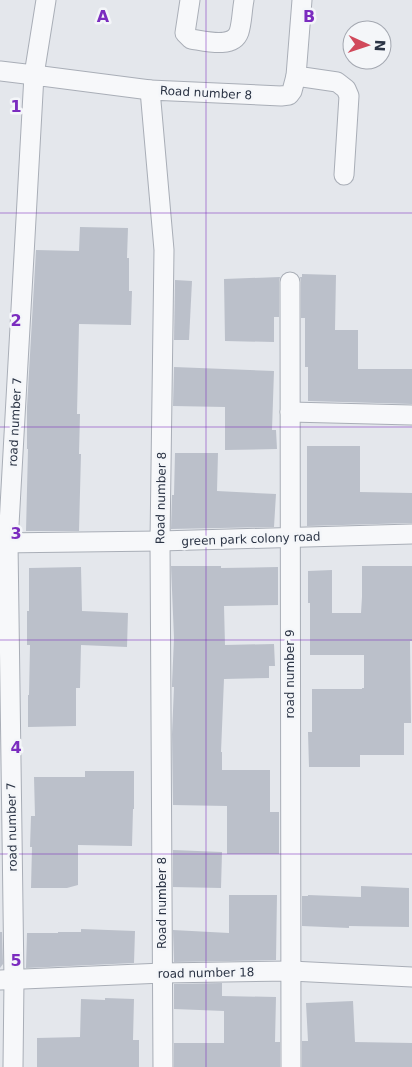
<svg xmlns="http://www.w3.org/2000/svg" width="412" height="1067" font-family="'DejaVu Sans',sans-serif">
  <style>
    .building { fill: #bbc0ca }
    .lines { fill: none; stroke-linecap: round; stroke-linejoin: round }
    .minor-casing { stroke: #a9aeb7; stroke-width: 21 }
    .minor { stroke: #f7f8fa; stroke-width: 19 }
    .grid { fill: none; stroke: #7b2cbf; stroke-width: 1; stroke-opacity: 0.55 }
    .labels { text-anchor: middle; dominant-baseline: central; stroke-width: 5; stroke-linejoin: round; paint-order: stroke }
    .street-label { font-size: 12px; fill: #2b3445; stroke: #f4f6f9 }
    .grid-label { font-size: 16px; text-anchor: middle; font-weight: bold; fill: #7b2cbf; stroke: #f4f6f9; stroke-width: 5; stroke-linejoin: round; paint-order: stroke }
  </style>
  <rect width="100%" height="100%" fill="#e4e7ec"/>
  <g class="building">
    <path d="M80,227L128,228L127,258H129V291H132L131,325L79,324L77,414H80L79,454H81L79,531H26L28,449H27V407L36,250L79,251Z"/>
    <path d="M302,274L336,275L335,330H358V369H412V404L308,401V367H305V318H301V282L300,277H302Z"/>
    <path d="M280,277L279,282V317H274V342L225,341L224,279Z"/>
    <path d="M175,280L192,281L189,340H174Z"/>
    <path d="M174,367L274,371L272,430H276L277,449L225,450V407L173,406Z"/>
    <path d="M307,446H360V492L412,493V523L307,526Z"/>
    <path d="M175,453H218L217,491L276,494L274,527L171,529L172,495H174Z"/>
    <path d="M171,566H221V568L278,567V605L224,606L225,645L274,644L275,666H269V678L224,679L221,752H222V770H270V812H279V854H227V806L173,805L172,734L174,687H172V684L174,638Z"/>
    <path d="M362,566H412V641H410L411,723H404V755H360V767H309L308,732H312V689H362V688H364V655H310V603H308V571L332,570V613H361L362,597Z"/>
    <path d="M81,567L82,611L128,613L127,647L81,645L80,688H76V726L28,727V695H29L30,645H27V611H29V568Z"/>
    <path d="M85,771H134V809H133L132,846L78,845V885L67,888H31L32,847H30L31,816H35L34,777H85Z"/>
    <path d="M173,850L222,852L221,888L173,887Z"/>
    <path d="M361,886L409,888V927L349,926V928L302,926V896H308V895L361,897Z"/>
    <path d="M229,895H277L276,960L174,962L173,930L229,933Z"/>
    <path d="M81,929L135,931L134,963L26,968L27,933H58V932H81Z"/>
    <path d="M0,932H2L3,964L0,968Z"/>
    <path d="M222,983V996L276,997L275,1042H280V1067H174V1043H224V1011L174,1009V984Z"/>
    <path d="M105,998L134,999L133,1040H139V1067H37V1038L80,1037L81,999L105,1000Z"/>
    <path d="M353,1001L355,1042L412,1043V1067H302V1041H308L306,1003Z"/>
  </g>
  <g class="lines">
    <g class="minor-casing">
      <g id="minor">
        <path d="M190,0L185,33L191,39C205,41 233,49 239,32C242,23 242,10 244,0"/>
        <path d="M302,0L296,76L337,82L346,89L349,96L344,175"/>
        <path d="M0,71L34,75L46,0"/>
        <path d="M290,282L291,1067"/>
        <path d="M290,412L412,415"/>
        <path d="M0,543L160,541L412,534"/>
        <path d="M0,980L163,973L291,971L412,977"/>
        <path d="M13,1067L14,980L8,543L34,75L150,90"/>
        <path d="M163,1067L160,541L164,250L150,90L281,96L289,95L292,91L296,76"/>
      </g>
    </g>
    <use href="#minor" class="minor"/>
  </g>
  <path class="grid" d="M206,0V1067M0,213H412M0,427H412M0,640H412M0,854H412"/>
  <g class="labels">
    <g class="street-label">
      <text transform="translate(206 93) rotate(3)">Road number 8</text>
      <text transform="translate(15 422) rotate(-87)">road number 7</text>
      <text transform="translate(161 498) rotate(-89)">Road number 8</text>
      <text transform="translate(251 539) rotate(-2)">green park colony road</text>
      <text transform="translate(290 674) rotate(-90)">road number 9</text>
      <text transform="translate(12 827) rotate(-91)">road number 7</text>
      <text transform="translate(162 903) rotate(-90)">Road number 8</text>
      <text transform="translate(206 973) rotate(-1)">road number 18</text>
    </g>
  </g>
  <g class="grid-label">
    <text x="103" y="22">A</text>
    <text x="309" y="22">B</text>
    <text x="16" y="112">1</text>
    <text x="16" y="326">2</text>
    <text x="16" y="539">3</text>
    <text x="16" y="753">4</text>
    <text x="16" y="966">5</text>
  </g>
  <g transform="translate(367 45) rotate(93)"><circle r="24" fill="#f4f6f9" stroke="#a4a8b1"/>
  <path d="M0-4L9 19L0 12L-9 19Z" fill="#d1495b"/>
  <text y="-8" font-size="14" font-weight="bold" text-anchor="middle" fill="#2b3445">N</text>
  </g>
</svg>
